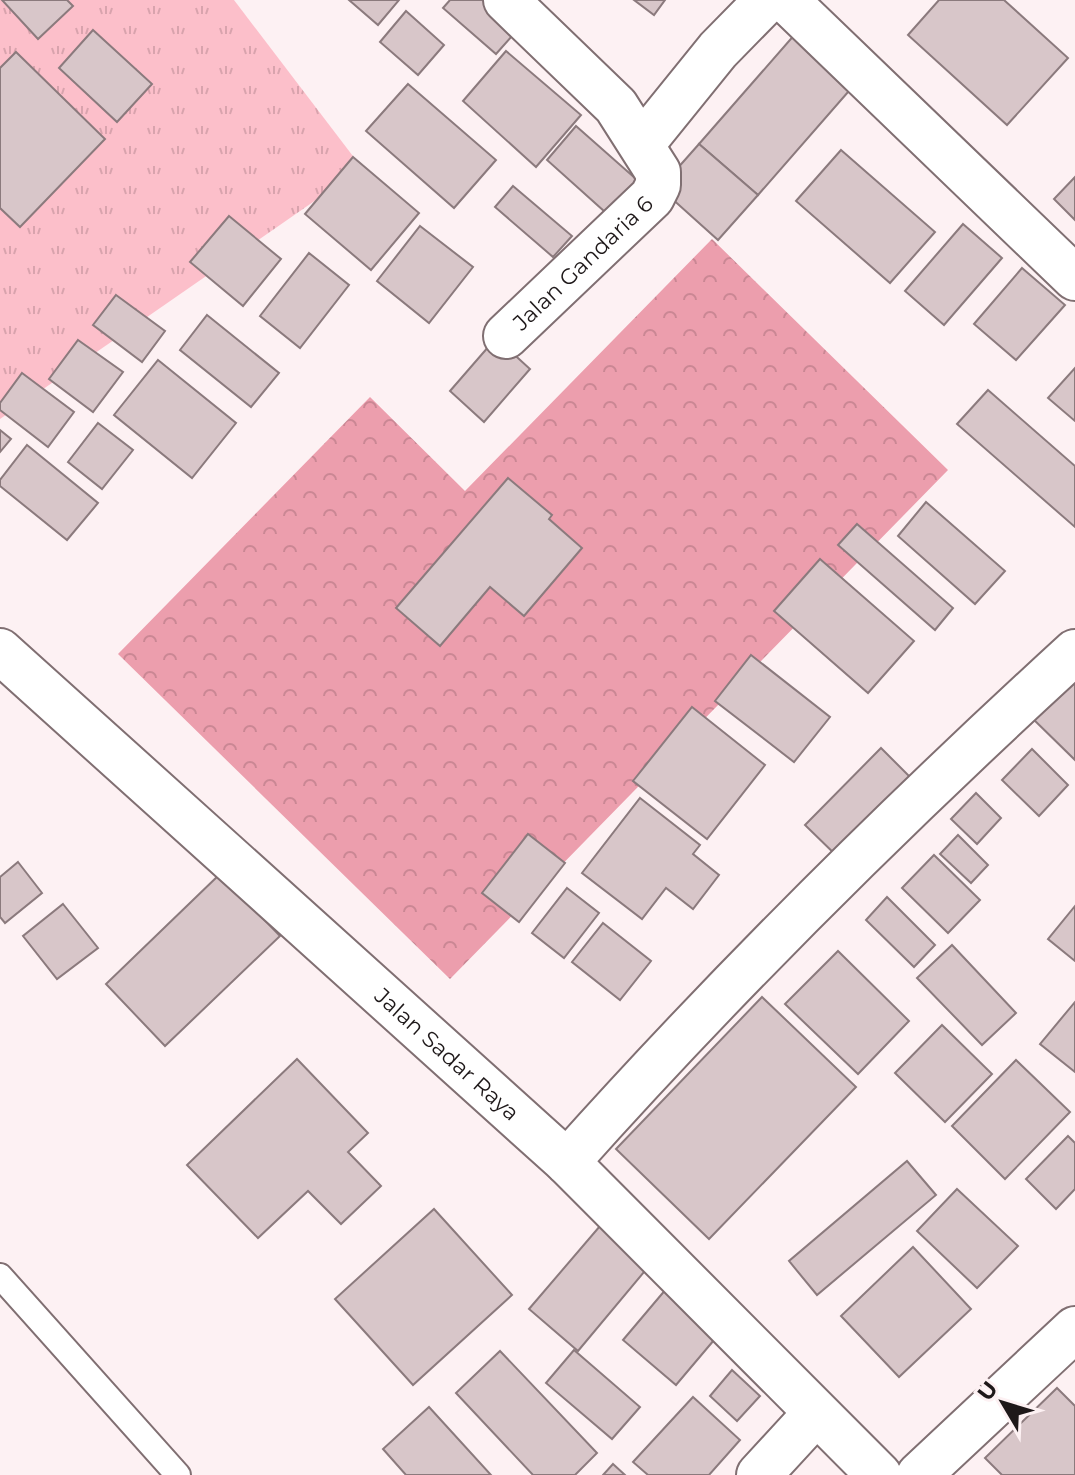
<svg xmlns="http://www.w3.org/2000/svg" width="1075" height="1475" font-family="Montserrat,sans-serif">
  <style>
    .grass { fill: url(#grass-tufts) }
    .forest { fill: url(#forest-crowns) }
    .building { fill: #d8c6c9; stroke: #8b7a7d; stroke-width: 2 }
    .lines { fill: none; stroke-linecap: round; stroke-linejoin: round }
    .lane-casing { stroke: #806f72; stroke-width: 28 }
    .street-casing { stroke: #806f72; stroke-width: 48 }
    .secondary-casing { stroke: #806f72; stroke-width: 48 }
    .lane { stroke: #fff; stroke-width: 24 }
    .street { stroke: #fff; stroke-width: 44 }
    .secondary { stroke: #fff; stroke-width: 44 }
    .labels { text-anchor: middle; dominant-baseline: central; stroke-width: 6; stroke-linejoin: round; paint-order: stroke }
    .street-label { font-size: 22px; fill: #1e1819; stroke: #fdf1f3 }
  </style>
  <defs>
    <pattern id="grass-tufts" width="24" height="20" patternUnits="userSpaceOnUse" patternTransform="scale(2)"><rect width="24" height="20" fill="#fcbfca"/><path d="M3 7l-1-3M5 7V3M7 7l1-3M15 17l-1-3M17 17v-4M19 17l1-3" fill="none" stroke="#d8a3ad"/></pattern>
    <pattern id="forest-crowns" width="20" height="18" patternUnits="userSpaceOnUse" patternTransform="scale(2)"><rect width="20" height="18" fill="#ec9ead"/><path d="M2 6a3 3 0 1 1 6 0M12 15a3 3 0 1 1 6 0" fill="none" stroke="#ca8794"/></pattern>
  </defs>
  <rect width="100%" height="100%" fill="#fdf1f3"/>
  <path class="grass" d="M0,0H234L362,168L0,419Z"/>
  <path class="forest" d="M712,239L948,470L450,979L118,654L370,397L465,491Z"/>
  <g class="building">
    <path d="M2,0H67L73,6L38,39Z"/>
    <path d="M349,0H399L378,25Z"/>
    <path d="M450,0H491L521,26L496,54L443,8Z"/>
    <path d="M634,0H665L654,15Z"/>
    <path d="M939,0H1004L1068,58L1007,125L908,35Z"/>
    <path d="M406,11L444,45L418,75L380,42Z"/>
    <path d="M803,25L862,76L758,195L699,144Z"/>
    <path d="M93,30L152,84L117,122L59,68Z"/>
    <path d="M506,51L581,115L536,167L463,101Z"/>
    <path d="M16,52L105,139L20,227L0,208V68Z"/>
    <path d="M408,84L496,160L454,208L366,131Z"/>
    <path d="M576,126L644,186L614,220L547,160Z"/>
    <path d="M699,144L758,195L718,240L660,188Z"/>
    <path d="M841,150L935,232L890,283L796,201Z"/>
    <path d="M353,157L419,213L371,270L305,214Z"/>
    <path d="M1075,177V220L1054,199Z"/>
    <path d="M513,186L572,236L553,257L495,207Z"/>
    <path d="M229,216L281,259L243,306L190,262Z"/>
    <path d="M963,224L1002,258L944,325L905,291Z"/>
    <path d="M420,226L473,267L429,323L377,281Z"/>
    <path d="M309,253L349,285L300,348L260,316Z"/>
    <path d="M1022,268L1065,305L1016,360L974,324Z"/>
    <path d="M116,295L165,331L142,362L93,325Z"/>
    <path d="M207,315L279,373L251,407L180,350Z"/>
    <path d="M496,338L530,369L484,422L450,391Z"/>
    <path d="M78,340L123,372L93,412L49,379Z"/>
    <path d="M158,360L236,423L192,478L114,415Z"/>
    <path d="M1075,368V421L1048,398Z"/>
    <path d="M22,373L74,412L48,447L0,410V403Z"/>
    <path d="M988,390L1075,466V527L957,424Z"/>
    <path d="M98,423L133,450L102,489L68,462Z"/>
    <path d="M0,430L11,439L0,452Z"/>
    <path d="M27,445L98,503L67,540L0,486V480Z"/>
    <path d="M508,478L552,515L549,519L582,548L524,616L490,587L440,646L396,608Z"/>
    <path d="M926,502L1005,571L975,604L898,536Z"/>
    <path d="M857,524L953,608L935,630L838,545Z"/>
    <path d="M820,559L914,641L868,693L774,611Z"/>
    <path d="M751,655L830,717L794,762L715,701Z"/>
    <path d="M1075,673V760L1029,715Z"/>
    <path d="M692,707L765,765L707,839L633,781Z"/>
    <path d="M881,748L917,784L842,861L805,825Z"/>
    <path d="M1032,749L1068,785L1039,816L1002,780Z"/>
    <path d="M976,793L1001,818L977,844L951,819Z"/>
    <path d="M640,798L700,845L693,854L719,875L693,909L666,888L642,919L582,873Z"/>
    <path d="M528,834L565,863L519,922L482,893Z"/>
    <path d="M958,835L988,865L971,883L940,854Z"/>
    <path d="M934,855L980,900L948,933L902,888Z"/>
    <path d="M18,862L42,893L5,923L0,917V877Z"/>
    <path d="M220,874L280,936L165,1046L106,984Z"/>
    <path d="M567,888L599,913L564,958L532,933Z"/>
    <path d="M887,897L935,945L914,967L866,920Z"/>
    <path d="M63,904L98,948L57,979L23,936Z"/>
    <path d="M1075,906V961L1048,939Z"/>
    <path d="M603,923L651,961L620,1000L572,962Z"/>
    <path d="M952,945L1016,1013L982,1045L917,978Z"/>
    <path d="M838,951L909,1021L858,1074L785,1004Z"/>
    <path d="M762,997L856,1087L709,1239L616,1149Z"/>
    <path d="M1075,1002V1072L1040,1044Z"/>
    <path d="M942,1025L992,1074L945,1122L895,1073Z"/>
    <path d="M297,1059L368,1133L348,1152L381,1186L341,1224L308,1191L258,1238L187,1165Z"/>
    <path d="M1016,1060L1070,1112L1005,1179L952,1126Z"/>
    <path d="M1068,1136L1075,1143V1189L1056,1209L1026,1179Z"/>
    <path d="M907,1161L936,1195L817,1295L789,1261Z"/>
    <path d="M957,1189L1018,1246L977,1288L917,1231Z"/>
    <path d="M434,1209L512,1295L413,1385L335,1299Z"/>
    <path d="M606,1219L654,1260L578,1351L529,1309Z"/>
    <path d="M913,1247L971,1309L899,1377L841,1316Z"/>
    <path d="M672,1282L725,1327L676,1385L623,1340Z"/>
    <path d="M574,1350L640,1407L612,1439L546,1383Z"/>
    <path d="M500,1351L597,1453L575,1475H533L456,1393Z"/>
    <path d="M732,1370L760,1396L737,1421L710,1396Z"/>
    <path d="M1057,1388L1075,1406V1475H1002L985,1458Z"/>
    <path d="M693,1397L740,1440L709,1475H648L633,1462Z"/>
    <path d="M429,1407L491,1475H406L383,1449Z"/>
    <path d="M613,1464L625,1475H603Z"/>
  </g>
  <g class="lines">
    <g class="lane-casing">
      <path id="lane" d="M0,1276L178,1475"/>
    </g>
    <g class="street-casing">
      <g id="street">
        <path d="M786,0L1075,278"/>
        <path d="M642,144L718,50L767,0"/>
        <path id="s1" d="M506,336L652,197L658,185V172L616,106L506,0"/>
        <path d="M567,1162C727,983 898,814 1075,652"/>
        <path d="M759,1475L816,1413"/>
        <path d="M919,1475L1075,1329"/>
      </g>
    </g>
    <g class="secondary-casing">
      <g id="secondary">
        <path id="s2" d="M0,651L567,1162L879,1475"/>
      </g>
    </g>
    <use href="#lane" class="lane"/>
    <use href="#street" class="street"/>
    <use href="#secondary" class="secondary"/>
  </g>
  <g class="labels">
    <g class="street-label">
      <text stroke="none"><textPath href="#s1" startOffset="106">Jalan Gandaria 6</textPath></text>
      <text stroke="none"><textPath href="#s2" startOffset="602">Jalan Sadar Raya</textPath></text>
    </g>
  </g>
  <g transform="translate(1003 1403) rotate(308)" stroke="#fdf1f3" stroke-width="6" paint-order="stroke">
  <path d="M0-6L14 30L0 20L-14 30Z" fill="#1e1819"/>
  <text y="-12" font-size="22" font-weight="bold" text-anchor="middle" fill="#1e1819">U</text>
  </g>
</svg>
